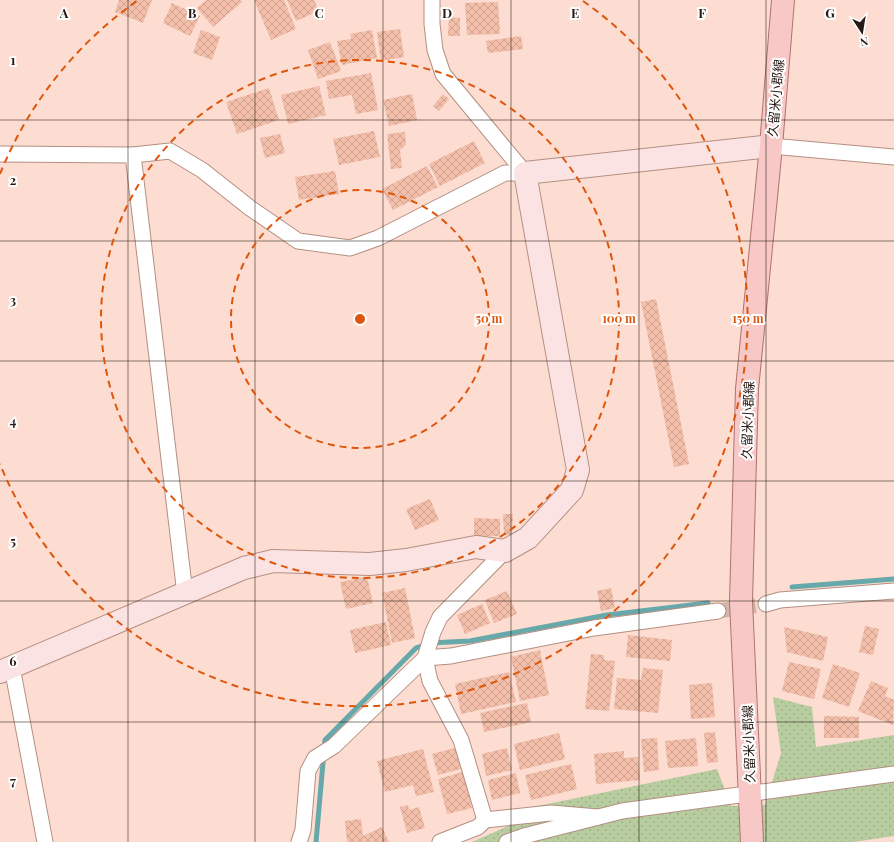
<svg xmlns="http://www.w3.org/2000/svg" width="894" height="842" font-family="'Playfair Display','Noto Sans JP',serif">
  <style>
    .grass { fill: url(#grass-dots) }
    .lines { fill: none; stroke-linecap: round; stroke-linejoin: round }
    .stream { stroke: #67a8aa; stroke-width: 5 }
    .building { fill: url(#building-cross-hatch) }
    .street-tunnel { stroke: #d2b6ab; stroke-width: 15; stroke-dasharray: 15 8; stroke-linecap: butt }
    .street-casing { stroke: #b48f81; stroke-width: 17 }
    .secondary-casing { stroke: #b48f81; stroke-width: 24 }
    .primary-casing { stroke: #ac736f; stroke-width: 24 }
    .street { stroke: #fff; stroke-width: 15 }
    .secondary { stroke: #fce3e3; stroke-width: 22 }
    .primary { stroke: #f8c8c7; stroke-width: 22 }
    .grid { fill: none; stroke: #271913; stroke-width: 1; stroke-opacity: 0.55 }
    .ring { fill: none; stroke: #de560c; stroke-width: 2; stroke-dasharray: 7 5 }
    .labels { text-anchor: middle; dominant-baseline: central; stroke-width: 4; stroke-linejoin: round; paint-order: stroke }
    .street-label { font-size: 13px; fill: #271913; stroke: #fff }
    .grid-label { font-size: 13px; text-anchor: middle; font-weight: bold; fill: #271913; stroke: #fff; stroke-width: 4; stroke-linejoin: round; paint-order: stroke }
    .centre { fill: #de560c; stroke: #fff; stroke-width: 2 }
    .ring-label { font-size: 12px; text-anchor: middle; font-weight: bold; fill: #de560c; stroke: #fff; stroke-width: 4; stroke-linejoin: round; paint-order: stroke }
  </style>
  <defs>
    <pattern id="grass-dots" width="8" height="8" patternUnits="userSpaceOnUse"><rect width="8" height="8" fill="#b8cd9f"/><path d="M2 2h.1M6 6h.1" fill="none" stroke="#9eaf88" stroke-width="1.8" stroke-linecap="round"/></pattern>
    <pattern id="building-cross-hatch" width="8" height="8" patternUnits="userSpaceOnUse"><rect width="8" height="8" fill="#f3beaa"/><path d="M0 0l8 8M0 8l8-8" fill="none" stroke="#d0a391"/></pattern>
  </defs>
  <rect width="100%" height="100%" fill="#fdddd1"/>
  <path class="grass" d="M773,697L812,707L816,747L894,735V836L854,842H472L506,827L533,807L717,769L731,806L765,805L781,753Z"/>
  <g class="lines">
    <g class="stream">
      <path d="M792,587L894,579"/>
      <path d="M316,842L325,740L416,648L429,643L470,641L607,615L708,603"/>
    </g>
  </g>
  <g class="building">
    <path d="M119,0H152L143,23L115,12Z"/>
    <path d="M206,0H240L242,2L213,27L197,8Z"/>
    <path d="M254,0H284L296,29L271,40Z"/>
    <path d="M287,0H314L319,11L296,21Z"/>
    <path d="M498,2L500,34L467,35L465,3Z"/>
    <path d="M172,3L200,16L190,36L163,23Z"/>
    <path d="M449,17L460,18V36H448Z"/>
    <path d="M400,29L404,57L381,61L377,32Z"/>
    <path d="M201,30L220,37L212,60L193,53Z"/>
    <path d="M372,30L377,58L342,65L337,41L351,39L350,34Z"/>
    <path d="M521,36L523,49L488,53L486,41Z"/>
    <path d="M330,42L341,71L318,79L308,50Z"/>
    <path d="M371,73L378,110L356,114L352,95L329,99L326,81Z"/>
    <path d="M319,86L326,115L288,124L281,95Z"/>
    <path d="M269,88L279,120L237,134L226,102Z"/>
    <path d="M412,94L417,120L389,126L383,100Z"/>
    <path d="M443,94L449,99L439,111L433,106Z"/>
    <path d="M374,131L380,157L339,165L333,139Z"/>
    <path d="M405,132L406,145L400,150L402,168L391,169L387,134Z"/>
    <path d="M280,134L285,153L265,158L260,138Z"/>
    <path d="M474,141L485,163L440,186L429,164Z"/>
    <path d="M427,166L438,187L393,210L382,189Z"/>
    <path d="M335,171L339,194L299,200L295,177Z"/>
    <path d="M656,299L689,464L674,467L641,302Z"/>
    <path d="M430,499L439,520L415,530L406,509Z"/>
    <path d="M503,514H513L512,535H504Z"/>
    <path d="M474,518L500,519V536H474Z"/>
    <path d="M367,577L373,603L346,609L340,582Z"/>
    <path d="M405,588L415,638L392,643L382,593Z"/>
    <path d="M611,588L615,608L601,611L597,591Z"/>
    <path d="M507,591L517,614L494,623L485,600Z"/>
    <path d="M482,604L490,623L465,634L457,615Z"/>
    <path d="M386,622L391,645L355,653L350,630Z"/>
    <path d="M865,626L879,629L873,655L859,652Z"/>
    <path d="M784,627L828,637L823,661L787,652Z"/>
    <path d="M628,635L672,640L670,661L626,657Z"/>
    <path d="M540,650L549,695L520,701L511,657Z"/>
    <path d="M591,654L604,655V660L615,661L609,711L585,709Z"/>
    <path d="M789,662L821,669L814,699L782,691Z"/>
    <path d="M833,664L860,673L849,707L822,698Z"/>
    <path d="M643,668L663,670L658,713L614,709L617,678L641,680Z"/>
    <path d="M509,672L516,702L461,714L455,684Z"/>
    <path d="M871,681L888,688L885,696L894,700L893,725L858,711Z"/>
    <path d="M712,683L715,717L691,719L689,685Z"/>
    <path d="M527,703L531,722L484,732L480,713Z"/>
    <path d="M824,716L859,717V738H824Z"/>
    <path d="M715,732L718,762L707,763L704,733Z"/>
    <path d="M559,733L565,759L520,770L514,744Z"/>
    <path d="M657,738L659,770L644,772L641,739Z"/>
    <path d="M696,738L698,766L668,768L665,741Z"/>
    <path d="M455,748L461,769L438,775L432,754Z"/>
    <path d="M507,748L512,770L486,776L482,754Z"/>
    <path d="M423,749L434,792L416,796L413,785L385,792L377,761Z"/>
    <path d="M624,751V758L638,757L640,780L596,784L594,754Z"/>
    <path d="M571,764L577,789L531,800L525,775Z"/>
    <path d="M463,772L472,808L447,814L438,779Z"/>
    <path d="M516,773L520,793L492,800L488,780Z"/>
    <path d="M408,805L409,810L419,807L425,828L407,833L400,807Z"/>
    <path d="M361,819L363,836L382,827L389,842H347L345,821Z"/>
  </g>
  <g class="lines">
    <path class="street-tunnel" d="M718,611L766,604"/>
    <g class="street-casing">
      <g id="street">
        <path d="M432,0V24L435,50L443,74L525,173"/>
        <path d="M771,146L894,157"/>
        <path d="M0,154L133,155L170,151L202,170L250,208L298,241L350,248L378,238L505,173H525"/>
        <path d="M133,155L185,594"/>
        <path d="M505,551L440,617L433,632L425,658L430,681L461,740L485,820L551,813L598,817"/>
        <path d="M766,604L780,600L894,591"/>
        <path d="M12,667L45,842"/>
        <path d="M299,842L303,830L308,771L315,758L334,746L425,658L451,656L594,628L718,611"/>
        <path d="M440,842L478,827L485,820"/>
        <path d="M507,842L524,836L622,811L894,774"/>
      </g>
    </g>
    <g class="secondary-casing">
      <path id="secondary" d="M0,672L244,568L273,561L370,564L406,560L476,547L505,551L528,538L572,490L578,470L525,173L771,146"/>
    </g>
    <g class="primary-casing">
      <path id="primary" d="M752,842L741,601L747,389L771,146L783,0"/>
    </g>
    <use href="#street" class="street"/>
    <use href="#secondary" class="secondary"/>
    <use href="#primary" class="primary"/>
  </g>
  <path class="grid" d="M128,0V842M255,0V842M383,0V842M511,0V842M639,0V842M766,0V842M0,120H894M0,241H894M0,361H894M0,481H894M0,601H894M0,722H894"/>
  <g class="ring">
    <circle cx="360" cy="319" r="129"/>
    <circle cx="360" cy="319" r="259"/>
    <path d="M0 174A388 388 0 0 1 137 1M583 1A388 388 0 1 1 0 464"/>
  </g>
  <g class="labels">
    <g class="street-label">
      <text transform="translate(775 98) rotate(-85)">久留米小郡線</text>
      <text transform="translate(747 420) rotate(-88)">久留米小郡線</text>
      <text transform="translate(748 744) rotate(-92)">久留米小郡線</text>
    </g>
  </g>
  <g class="grid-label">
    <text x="64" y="18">A</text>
    <text x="192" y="18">B</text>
    <text x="319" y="18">C</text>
    <text x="447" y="18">D</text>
    <text x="575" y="18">E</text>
    <text x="702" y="18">F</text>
    <text x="830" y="18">G</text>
    <text x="13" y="65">1</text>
    <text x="13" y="185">2</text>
    <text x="13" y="305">3</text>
    <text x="13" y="426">4</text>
    <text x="13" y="546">5</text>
    <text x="13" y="666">6</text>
    <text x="13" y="786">7</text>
  </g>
  <circle cx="360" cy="319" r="6" class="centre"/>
  <g class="ring-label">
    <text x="489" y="323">50 m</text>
    <text x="619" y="323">100 m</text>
    <text x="748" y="323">150 m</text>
  </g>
  <g transform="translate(862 32) rotate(168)" stroke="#ffffff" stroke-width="3" paint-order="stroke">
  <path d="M0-3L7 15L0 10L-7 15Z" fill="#271913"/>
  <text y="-6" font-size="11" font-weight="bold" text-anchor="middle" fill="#271913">N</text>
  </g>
</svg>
